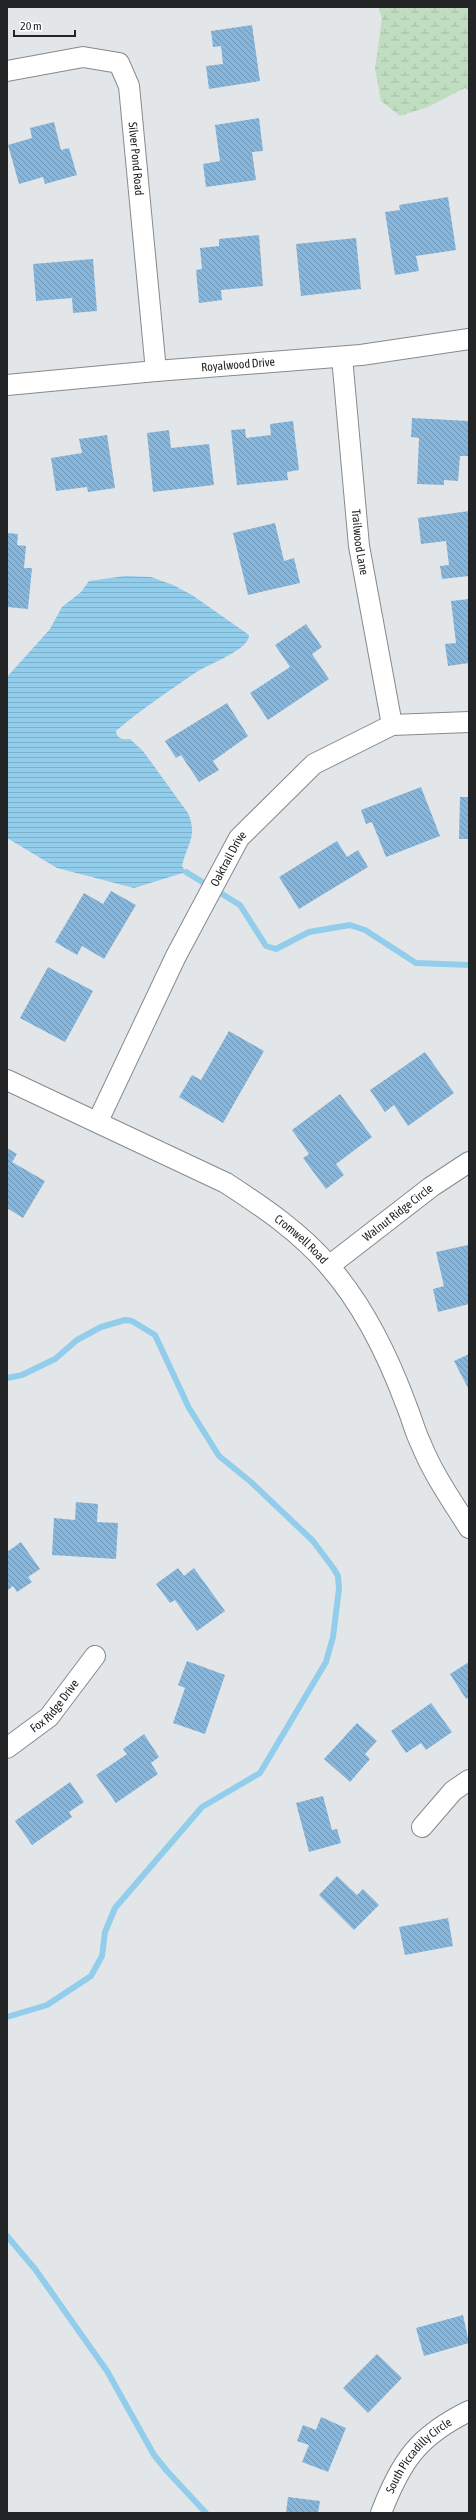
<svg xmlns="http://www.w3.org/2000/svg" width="476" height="2520" font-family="'Asap Condensed',sans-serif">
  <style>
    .wetland { fill: url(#wetland-marsh) }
    .water { fill: url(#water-rules) }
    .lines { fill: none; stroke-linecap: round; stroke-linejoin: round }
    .stream { stroke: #92cdec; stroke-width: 6 }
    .building { fill: url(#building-back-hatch) }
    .street-casing { stroke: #878a8c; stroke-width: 22 }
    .street { stroke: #fff; stroke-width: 20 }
    .labels { text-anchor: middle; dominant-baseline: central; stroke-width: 3; stroke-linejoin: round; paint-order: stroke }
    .street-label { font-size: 12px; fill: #232425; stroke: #fff }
  </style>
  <defs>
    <pattern id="wetland-marsh" width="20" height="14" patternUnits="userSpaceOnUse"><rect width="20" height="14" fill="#c0ddc1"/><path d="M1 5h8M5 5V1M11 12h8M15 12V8" fill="none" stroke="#a5bea6"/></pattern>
    <pattern id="water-rules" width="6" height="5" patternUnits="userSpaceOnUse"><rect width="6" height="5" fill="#92cdec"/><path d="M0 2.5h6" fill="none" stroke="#7eb0ca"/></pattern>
    <pattern id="building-back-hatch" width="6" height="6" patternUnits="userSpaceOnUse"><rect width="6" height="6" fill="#87b6dc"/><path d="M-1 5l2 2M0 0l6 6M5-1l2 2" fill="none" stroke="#6e94b2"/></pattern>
  </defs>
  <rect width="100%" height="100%" fill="#e3e6e8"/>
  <path class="wetland" d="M378,7H469V90L465,88L428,107L400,116L381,101L375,69L382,18Z"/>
  <path class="water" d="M125,576L151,577L173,585L192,595L249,635C250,650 206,665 195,673C169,691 140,710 116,731C117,739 123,740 130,739L143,751L188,813C198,837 187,844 182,866L186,872L134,888L57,868L7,838V677L50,629L62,607L81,592L89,581Z"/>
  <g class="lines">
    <g class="stream">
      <path d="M186,872L240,905L266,946L276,949L309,932L350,925L365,930L416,963L469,965"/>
      <path d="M7,1378L22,1375L55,1359L77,1340L101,1327L125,1320L132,1321L155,1335L189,1408L219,1456L251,1482L313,1541L334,1569L338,1576L339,1589L333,1637L326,1662L260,1773L202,1807L115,1908L105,1932L102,1956L91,1976L47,2005L7,2017"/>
      <path d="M7,2236L35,2269L107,2371L154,2455L167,2471L206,2513"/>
    </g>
  </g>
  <g class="building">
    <path d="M252,25L260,81L209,89L206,66L223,64L221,46L213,47L211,31Z"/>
    <path d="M259,118L263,151L252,152L256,180L206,187L203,164L220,161L215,125Z"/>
    <path d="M54,122L61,150L69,148L77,175L45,184L43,177L19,184L8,145L32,138L30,128Z"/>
    <path d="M448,197L456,250L416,256L419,271L395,275L385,212L400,210L399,205Z"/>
    <path d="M259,235L263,286L221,290L222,300L199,303L196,270L202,269L200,248L219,246V239Z"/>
    <path d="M356,238L361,289L301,296L296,244Z"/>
    <path d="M93,259L97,311L73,313L72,298L36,301L33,264Z"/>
    <path d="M412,418L469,421V456H460L458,481L444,480V485L417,484L419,438L411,437Z"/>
    <path d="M293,421L299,470L287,472L288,480L237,485L231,430L245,429L246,438L271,435L270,424Z"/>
    <path d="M169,430L171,448L209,444L214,485L153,492L147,433Z"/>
    <path d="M107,435L115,488L88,492L87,487L56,491L51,458L82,453L79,439Z"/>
    <path d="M469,511V576L442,579L440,566L449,565L446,541L421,544L418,518Z"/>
    <path d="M275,523L284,561L294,558L300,583L248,595L233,533Z"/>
    <path d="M7,533L18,534L17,545L26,546L24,568H32L28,609L7,607Z"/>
    <path d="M469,599V663L448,666L445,644L456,643L451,601Z"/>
    <path d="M306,624L322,647L312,654L329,679L268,720L250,693L290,667L275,645Z"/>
    <path d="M227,703L248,736L213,761L219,770L199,782L181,755L176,758L165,741Z"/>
    <path d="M421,787L440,836L386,857L372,822L366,824L361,810Z"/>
    <path d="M460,797H469V839H459Z"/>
    <path d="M337,841L347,857L358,850L368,867L299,909L279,877Z"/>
    <path d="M111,891L136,905L104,959L82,946L77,955L55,942L84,893L103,904Z"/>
    <path d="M48,967L93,991L65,1042L20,1018Z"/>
    <path d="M229,1031L264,1051L223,1123L179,1097L192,1075L201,1080Z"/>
    <path d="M425,1052L454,1093L408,1126L394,1105L385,1112L370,1090Z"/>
    <path d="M340,1094L372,1137L336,1164L344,1175L326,1189L303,1158L309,1154L292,1130Z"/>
    <path d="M7,1148L17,1154L12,1162L45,1181L23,1218L7,1208Z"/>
    <path d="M468,1245L469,1304L438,1312L433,1289L444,1286L436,1252Z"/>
    <path d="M469,1354V1390L454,1361Z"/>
    <path d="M76,1502L98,1504L97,1522L118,1523L116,1559L52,1555L54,1518L75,1520Z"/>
    <path d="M21,1542L40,1569L28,1577L32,1582L17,1592L13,1586L7,1591V1552Z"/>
    <path d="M178,1568L184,1576L194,1568L225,1611L197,1631L175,1600L170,1603L156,1584Z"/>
    <path d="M187,1661L225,1675L205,1734L173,1723L185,1688L178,1685Z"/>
    <path d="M469,1662V1697L466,1699L450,1674Z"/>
    <path d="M431,1703L452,1732L426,1750L421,1743L406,1753L391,1731Z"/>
    <path d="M357,1723L377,1741L365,1754L370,1759L350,1782L324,1759Z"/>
    <path d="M144,1734L159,1757L151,1763L158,1774L116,1803L96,1775L127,1754L123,1749Z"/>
    <path d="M70,1782L84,1802L69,1812L72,1817L32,1845L15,1821Z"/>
    <path d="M323,1796L332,1830L337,1829L341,1843L309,1852L296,1803Z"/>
    <path d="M337,1876L357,1895L363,1889L379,1905L354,1930L319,1895Z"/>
    <path d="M448,1918L453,1946L405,1955L399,1927Z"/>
    <path d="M463,2315L469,2343L424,2356L416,2328Z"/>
    <path d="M377,2354L402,2378L368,2413L343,2388Z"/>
    <path d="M321,2417L346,2428L328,2472L302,2462L309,2445L297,2441L303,2425L316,2430Z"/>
    <path d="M288,2497L320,2501L318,2513H286Z"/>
  </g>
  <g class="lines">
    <g class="street-casing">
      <g id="street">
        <path id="s1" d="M7,71L83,57L119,63L129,86L156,371"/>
        <path id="s2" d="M342,357L359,546L392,725"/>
        <path id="s3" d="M7,385L156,371L361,355L469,339"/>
        <path id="s4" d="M7,1080L226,1183C263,1207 300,1232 329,1266C364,1306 389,1358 407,1407C412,1419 415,1432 421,1444C433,1474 452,1501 469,1528"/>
        <path id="s5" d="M98,1121L176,956L239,838L314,764L392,725L469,722"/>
        <path id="s6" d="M329,1266L431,1187L469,1162"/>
        <path id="s7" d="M7,1748L49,1717L95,1656"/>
        <path d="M422,1827L453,1791L469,1780"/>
        <path id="s8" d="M381,2513C401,2461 418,2436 469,2411"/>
      </g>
    </g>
    <use href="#street" class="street"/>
  </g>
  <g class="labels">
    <g class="street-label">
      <text stroke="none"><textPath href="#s1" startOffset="212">Silver Pond Road</textPath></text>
      <text stroke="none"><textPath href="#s3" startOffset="232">Royalwood Drive</textPath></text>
      <text stroke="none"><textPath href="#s2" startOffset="186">Trailwood Lane</textPath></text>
      <text stroke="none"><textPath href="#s5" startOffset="293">Oaktrail Drive</textPath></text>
      <text stroke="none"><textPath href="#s6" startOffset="87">Walnut Ridge Circle</textPath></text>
      <text stroke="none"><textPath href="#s4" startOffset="336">Cromwell Road</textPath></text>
      <text stroke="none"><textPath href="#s7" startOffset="64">Fox Ridge Drive</textPath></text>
      <text stroke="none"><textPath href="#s8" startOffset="70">South Piccadilly Circle</textPath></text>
    </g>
  </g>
  <rect width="476" height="2520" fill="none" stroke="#232425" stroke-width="16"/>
  <path d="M14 30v6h61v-6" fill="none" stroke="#232425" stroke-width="2"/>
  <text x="20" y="30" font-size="12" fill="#232425" stroke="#ffffff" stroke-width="3" paint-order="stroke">20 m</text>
</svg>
